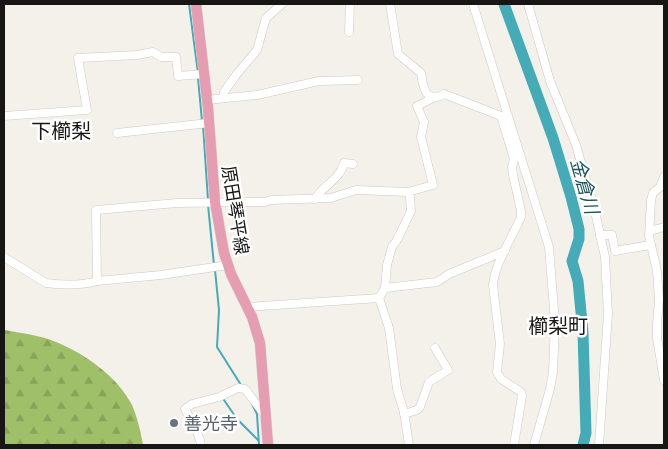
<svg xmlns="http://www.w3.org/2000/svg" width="668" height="449" font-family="Ubuntu,'Noto Sans JP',sans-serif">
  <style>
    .forest { fill: url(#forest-firs) }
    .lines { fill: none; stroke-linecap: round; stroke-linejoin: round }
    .stream { stroke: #44abb7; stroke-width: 2 }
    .river { stroke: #44abb7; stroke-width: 11 }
    .minor-casing { stroke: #ccc9c3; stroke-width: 9 }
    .major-casing { stroke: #d1d0d0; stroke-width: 11 }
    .minor { stroke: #fff; stroke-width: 8 }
    .major { stroke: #e69cb1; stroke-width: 10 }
    .worship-dot { fill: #6b7280; stroke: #fff; stroke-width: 2 }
    .labels { text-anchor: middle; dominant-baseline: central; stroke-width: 5; stroke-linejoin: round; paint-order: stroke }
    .street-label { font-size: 18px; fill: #171614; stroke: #fff }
    .worship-label { font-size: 18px; fill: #5b616d; stroke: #fff; text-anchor: start }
    .water-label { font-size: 19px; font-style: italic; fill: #1b555c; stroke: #fff }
    .quarter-label { font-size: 20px; fill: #171614; stroke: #fff }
  </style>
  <defs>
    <pattern id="forest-firs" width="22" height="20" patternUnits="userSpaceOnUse" patternTransform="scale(1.25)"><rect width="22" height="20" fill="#9fbf69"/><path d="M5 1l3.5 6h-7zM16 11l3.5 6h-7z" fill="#88a35a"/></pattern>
  </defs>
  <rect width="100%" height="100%" fill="#f4f1eb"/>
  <path class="forest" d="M4,330C21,333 39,335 56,342C85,354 117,376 132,405C137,416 141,433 143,445H4Z"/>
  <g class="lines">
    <g class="stream">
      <path d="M189,4L198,73"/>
      <path d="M198,78L202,121"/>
      <path d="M203,125L208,200"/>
      <path d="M208,205L214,265"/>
      <path d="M215,270L219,310L217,347L241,385"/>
      <path d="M224,400L237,419L258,440"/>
      <path d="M252,404L257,414L259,445"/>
    </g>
    <path class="river" d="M504,4L553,138L571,197L579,229V239L572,261L578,281L583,333L586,433L583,445"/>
    <g class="minor-casing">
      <g id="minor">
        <path d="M390,4L398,54L421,73C423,87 426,105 444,94L501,116L514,159L512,167L513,175L521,211V217C512,238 495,263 493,285L500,344L497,372L501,379L521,392L522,396L514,445"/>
        <path d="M473,4L549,247L555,322L553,372L550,389L534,445"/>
        <path d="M528,4L550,81L576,145L594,207L605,257L608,314L599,445"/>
        <path d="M349,32L350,4"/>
        <path d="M223,98L224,92L236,75L257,50L266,18L282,4"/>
        <path d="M207,100L257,95L319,81L358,80"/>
        <path d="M4,116L87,110L78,58L137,55L153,52L161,57H176L178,76L204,74"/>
        <path d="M117,133L209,123"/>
        <path d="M664,177L660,187L653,193L651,200L649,236L657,271L659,299L657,324V338L664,380"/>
        <path d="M408,192L433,185L421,137L424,122L417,106L433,98"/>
        <path d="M315,199C323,185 340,180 344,163L353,164"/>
        <path d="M650,231L664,227"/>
        <path d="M600,235H612L615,251L650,245"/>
        <path d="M4,257L46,283C62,285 81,286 97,281L161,275L228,265"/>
        <path d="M97,281L96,210L177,203L265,202L271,200L331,198L356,190L408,192L410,197L411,211L397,240L392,247L387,265L385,288L379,298"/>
        <path d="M385,288L437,282L449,274L505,251"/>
        <path d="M379,298L389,328L397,389L404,412L409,445"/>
        <path d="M247,307L379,298"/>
        <path d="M404,414L417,410L420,407L429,382L448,370L435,348"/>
        <path d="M201,445C199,432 191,421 185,409L192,404L219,397L238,388L245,389L265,415"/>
      </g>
    </g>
    <g class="major-casing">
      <path id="major" d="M196,4L208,108L215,202L224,253L231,274L252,317L260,343L268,445"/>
    </g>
    <use href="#minor" class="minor"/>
    <use href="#major" class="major"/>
  </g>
  <circle class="worship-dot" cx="174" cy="423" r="5"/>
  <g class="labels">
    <g class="street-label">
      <text transform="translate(236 210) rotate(81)">原田琴平線</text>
    </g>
    <g class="worship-label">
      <text x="184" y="423">善光寺</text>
    </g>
    <g class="water-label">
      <text transform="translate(585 186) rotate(74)">金倉川</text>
    </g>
    <g class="quarter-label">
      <text x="61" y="130">下櫛梨</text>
      <text x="558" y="325">櫛梨町</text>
    </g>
  </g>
  <rect width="668" height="449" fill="none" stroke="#171614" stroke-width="10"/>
</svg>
